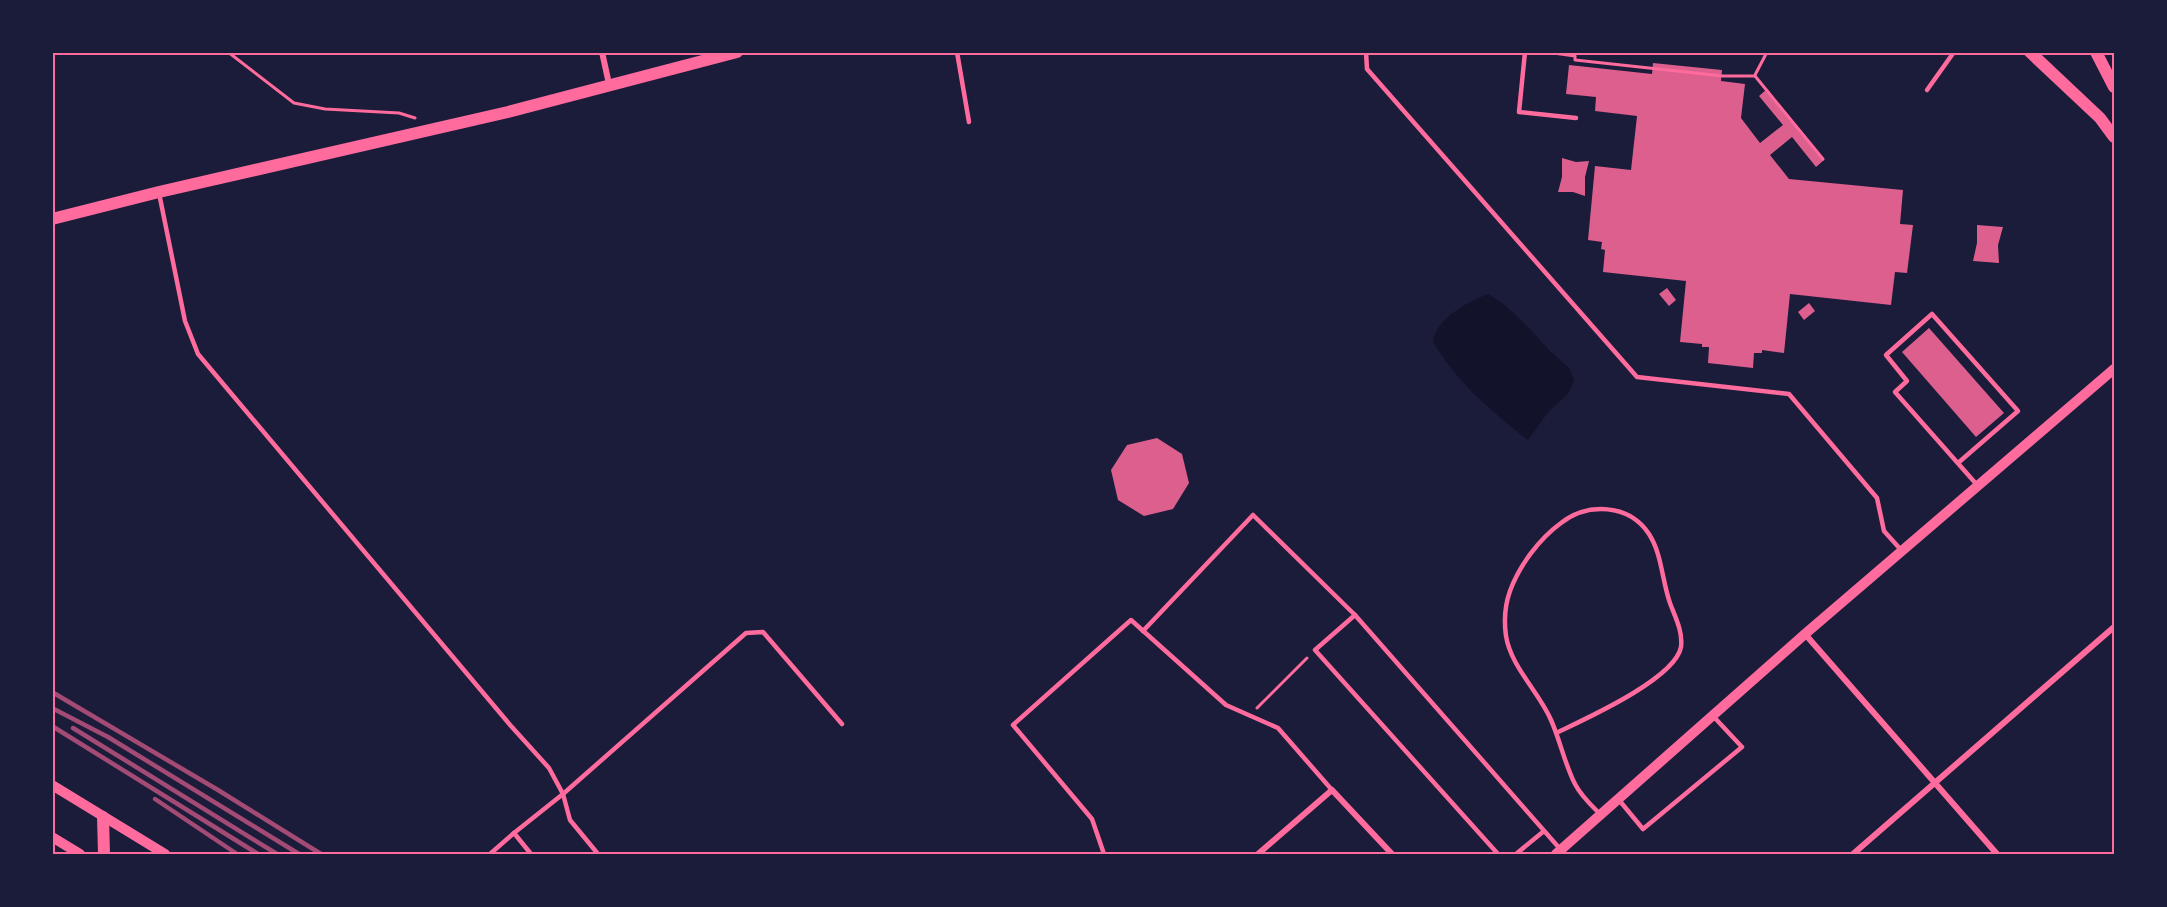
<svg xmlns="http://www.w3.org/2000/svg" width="2167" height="907" font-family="'Roboto Condensed',sans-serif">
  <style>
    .water { fill: #12122b }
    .building { fill: #dd5f8e }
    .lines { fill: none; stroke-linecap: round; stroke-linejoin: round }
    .path { stroke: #ff6b9d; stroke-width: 3 }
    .service { stroke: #ff6b9d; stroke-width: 4.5 }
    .minor { stroke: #ff6b9d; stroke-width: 6 }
    .tertiary { stroke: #ff6b9d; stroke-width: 10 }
    .secondary { stroke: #ff6b9d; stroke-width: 12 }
    .rail { stroke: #a44b75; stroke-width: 4.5 }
    .neatline { fill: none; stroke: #ff6b9d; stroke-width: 2 }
  </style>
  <rect width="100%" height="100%" fill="#1b1b3a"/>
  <path class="water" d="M1488,294L1504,304L1530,329L1550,351L1570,369L1574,381L1568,394L1549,411L1528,440C1492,412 1457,382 1433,342C1437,317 1467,303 1488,294Z"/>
  <g class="building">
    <path d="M1653,63L1722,70L1721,81L1745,84L1741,118L1760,143L1783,125L1759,96L1767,89L1824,160L1816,167L1792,137L1770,155L1789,179L1903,190L1900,224L1913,225L1907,273L1895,272L1891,305L1790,294L1784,353L1762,350V353H1754L1753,368L1708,363L1709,347H1702V344L1680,342L1686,281L1603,272L1605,250L1601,249L1602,242L1588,240L1595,166L1631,170L1637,116L1595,111L1596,97L1566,94L1569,65L1652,74Z"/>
    <path d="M1562,158L1576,162L1589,161L1585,177V196L1573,192H1558L1562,177Z"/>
    <path d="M1977,225L2003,227L1998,245L1999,263L1973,261L1977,243Z"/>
    <path d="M1667,288L1676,300L1669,306L1659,294Z"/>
    <path d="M1809,303L1815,311L1804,320L1798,312Z"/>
    <path d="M1929,328L2004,413L1976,437L1902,352Z"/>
    <path d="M1157,438L1182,454L1189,483L1173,509L1144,516L1118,500L1111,470L1127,445Z"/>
  </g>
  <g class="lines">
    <g class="path">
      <path d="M228,52L294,103L325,109L399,113L415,118"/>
      <path d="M1546,52L1575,56V60L1723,76H1755"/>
      <path d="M1755,75L1767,52"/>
      <path d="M1755,76L1823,159"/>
      <path d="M1257,708L1307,658"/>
    </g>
    <g class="service">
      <path d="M957,52L969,122"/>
      <path d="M1366,52L1367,69L1637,377L1789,394L1877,498L1884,531L1902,551"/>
      <path d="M1525,52L1519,112L1576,118"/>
      <path d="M1927,90L1954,52"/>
      <path d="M159,193L185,321L198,354L511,726L549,768L563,794L570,820L598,854"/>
      <path d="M1958,463L2018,411L1932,314L1886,355L1907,381L1895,392L1978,486"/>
      <path d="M1143,631L1253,515L1355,615"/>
      <path d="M1556,733C1585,719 1675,679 1681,647C1683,631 1675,617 1670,603C1662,581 1662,554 1649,534C1629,504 1588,502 1561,523C1539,539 1519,566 1510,591C1505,605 1504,622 1506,636C1511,667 1539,692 1551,720C1560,740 1565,765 1575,784C1581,796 1591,805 1601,815"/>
      <path d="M1619,800L1643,829L1742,747L1713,716"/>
      <path d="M514,833L563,794L746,633L763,632L842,724"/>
      <path d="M490,854L514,833L531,854"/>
      <path d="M1104,854L1092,819L1013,725L1131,620L1226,705L1278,728L1332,790"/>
      <path d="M1498,854L1315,650L1355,615L1561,850"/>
      <path d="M1516,854L1544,831"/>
    </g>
    <g class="minor">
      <path d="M602,52L609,84"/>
      <path d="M1805,634L1997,854"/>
      <path d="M1258,854L1332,790L1392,854"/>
      <path d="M1853,854L2114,627"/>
    </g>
    <g class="tertiary">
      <path d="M52,785L165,854"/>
      <path d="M52,837L80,854"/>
      <path d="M1556,854L1805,634L2114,369"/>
    </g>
    <g class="secondary">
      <path d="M2030,52L2100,118L2114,137"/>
      <path d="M2096,52L2114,87"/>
      <path d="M52,219L159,192L508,112L737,52"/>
      <path d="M103,817L104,854"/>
    </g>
    <g class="rail">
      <path d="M52,692L218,790L321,854"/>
      <path d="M52,708L108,737L299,854"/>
      <path d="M52,726L258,854"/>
      <path d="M73,728L277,854"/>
      <path d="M155,799L237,854"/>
    </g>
  </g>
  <rect width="2167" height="907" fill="none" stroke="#1b1b3a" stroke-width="108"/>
  <rect x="54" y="54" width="2059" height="799" class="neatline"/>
</svg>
